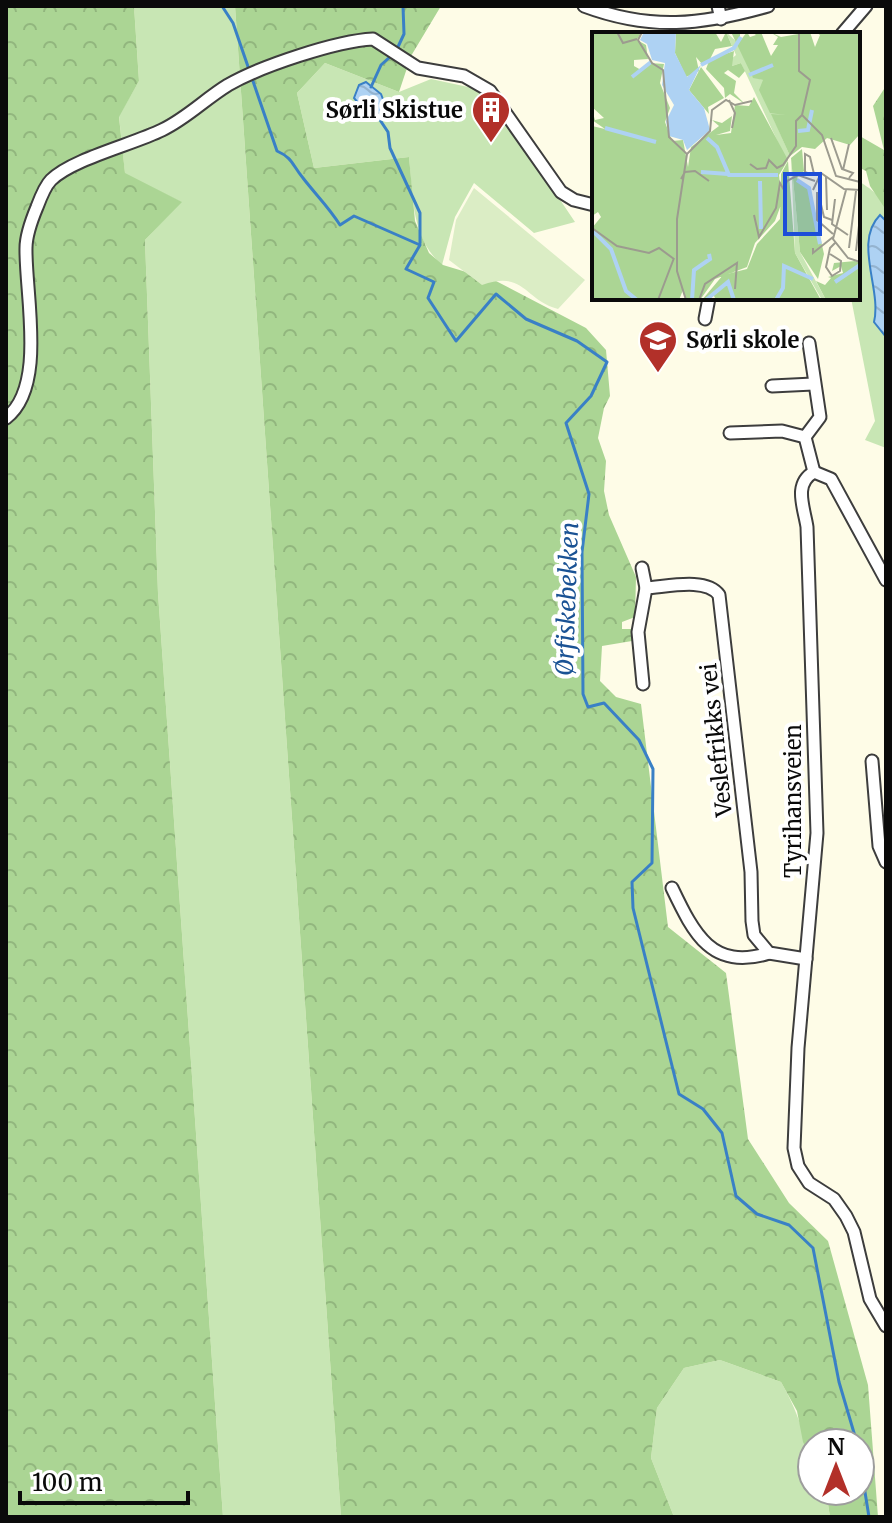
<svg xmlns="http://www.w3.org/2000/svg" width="892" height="1523" font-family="Merriweather,serif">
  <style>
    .grass { fill: #c8e6b4 }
    .forest { fill: url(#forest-crowns) }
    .pitch { fill: #dbedc5 }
    .water { fill: url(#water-waves); stroke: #3980c6; stroke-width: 2 }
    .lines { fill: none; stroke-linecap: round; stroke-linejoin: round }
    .stream { stroke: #3980c6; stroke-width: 3 }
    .minor-casing { stroke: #3d3d3d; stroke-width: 15 }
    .minor { stroke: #fff; stroke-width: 11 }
    .labels { text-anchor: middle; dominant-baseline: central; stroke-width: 8; stroke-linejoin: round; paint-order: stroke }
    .poi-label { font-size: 22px; font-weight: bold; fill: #0a0a0a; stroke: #fff; text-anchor: end }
    .street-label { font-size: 22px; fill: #0a0a0a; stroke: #fff }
    .water-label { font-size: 24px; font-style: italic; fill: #1a5294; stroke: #fff }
    .inset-river { fill: none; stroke: #aed2f3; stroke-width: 4 }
    .inset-road { fill: none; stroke: #9c9b8f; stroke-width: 2 }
    .view { fill: #1d4ed8; fill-opacity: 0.15; stroke: #1d4ed8; stroke-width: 4 }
    .inset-edge { fill: none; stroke: #0a0a0a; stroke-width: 4 }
  </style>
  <defs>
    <pattern id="forest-crowns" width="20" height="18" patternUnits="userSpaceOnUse" patternTransform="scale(2)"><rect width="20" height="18" fill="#abd594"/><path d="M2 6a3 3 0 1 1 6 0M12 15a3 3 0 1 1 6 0" fill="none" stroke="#92b67e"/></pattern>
    <pattern id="water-waves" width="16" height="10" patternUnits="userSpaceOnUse" patternTransform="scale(2)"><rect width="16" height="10" fill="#aed2f3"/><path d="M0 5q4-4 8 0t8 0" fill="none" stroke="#94b3cf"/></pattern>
  </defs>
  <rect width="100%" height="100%" fill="#fefce7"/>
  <g class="grass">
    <path d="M134,6H235L341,1517H223L158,593L145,240L181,202L125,174L119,116L139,81Z"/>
    <path d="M325,63L399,92L431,79L482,90L499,109L575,222L534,233L474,183L455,217L442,265C411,238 413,196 409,157L314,168L297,93Z"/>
    <path d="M858,181C870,188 892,202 886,221C883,228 872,238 867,247L878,306L874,322L886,337V448L865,440L875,421L851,298H858Z"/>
    <path d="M720,1360L781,1382C800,1415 812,1453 812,1491H826L830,1517H674L651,1458L657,1408L684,1368Z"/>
  </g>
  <g class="forest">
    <path d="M6,6H134L139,81L119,117L125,173L182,202L145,240L158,593L223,1517H6Z"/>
    <path d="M235,6H441L411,56L399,92L325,63L297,93L314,168L409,157L415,221L429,253L443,265L496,281L586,328L606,350L610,396L604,408L598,438L606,461L604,491L609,515L636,577L635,617L622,622V629H632V641L602,646L600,681L616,697L641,704L668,927L726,973L748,1139L789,1203L828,1241L868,1385L878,1517H830L826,1491H860V1443H812V1459L803,1442L797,1411L781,1382L720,1360L684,1368L657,1408L651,1458L674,1517H341Z"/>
    <path d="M886,86V210L870,186L866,171L858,167V135L884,150L873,106Z"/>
  </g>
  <path class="pitch" d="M474,188L585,280L558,309C523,299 525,270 482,285L449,260L456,220Z"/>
  <g class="water">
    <path d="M366,82L381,94L387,110L383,115H368L354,98L359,85Z"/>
    <path d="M880,215L886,221V337L874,322C882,289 853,242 880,215Z"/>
  </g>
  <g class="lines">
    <g class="stream">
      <path d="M222,6L233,23L277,151C293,158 292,165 303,178C316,195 328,206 340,225L354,216L420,245L406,269L434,282L428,298L456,341L496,294L526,319L577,341L607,362L591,396L566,423L589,494L582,552L583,694L588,707L604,703L639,740L653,769L652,863L632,882L633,908L679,1094L703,1109L722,1133L736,1196L757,1214L789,1225L813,1248L839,1382L857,1443"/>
      <path d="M397,49L404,34L403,6"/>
      <path d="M371,87L381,65L392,55"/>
      <path d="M378,117L388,132L390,148L420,213V243"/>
      <path d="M860,1461L869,1517"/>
    </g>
    <g class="minor-casing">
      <g id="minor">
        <path d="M584,6C651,31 701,25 768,6"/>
        <path d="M718,6L721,19"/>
        <path d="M842,34L866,6"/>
        <path d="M705,319L709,298"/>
        <path d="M772,386L813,384"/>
        <path d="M6,418C47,387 25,294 26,248C26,235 32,219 37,207C40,199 45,186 51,180C72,159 134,144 162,130C187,118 205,99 228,85C261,66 336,41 373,39L418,68L464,76L490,91L561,192L574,200L594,205"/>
        <path d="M730,433L782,431L805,437L814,472"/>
        <path d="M805,437L820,417L809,343"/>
        <path d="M814,472C793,484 804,507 807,527L817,833L798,1048L794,1148L798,1166L809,1183L834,1199L846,1216L854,1232L870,1299L886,1326"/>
        <path d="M814,472L831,479L886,580"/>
        <path d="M642,568L646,588L638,632L643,684"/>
        <path d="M646,588C666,587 706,577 719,595L751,872L752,921L754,935L769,953L806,959"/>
        <path d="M872,761L879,846L886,862"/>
        <path d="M672,888C694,934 712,971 769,953"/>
      </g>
    </g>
    <use href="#minor" class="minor"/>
  </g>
  <defs>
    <g id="building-pin" transform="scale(2)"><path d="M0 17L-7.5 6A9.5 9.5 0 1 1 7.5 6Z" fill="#b23029" stroke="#fff"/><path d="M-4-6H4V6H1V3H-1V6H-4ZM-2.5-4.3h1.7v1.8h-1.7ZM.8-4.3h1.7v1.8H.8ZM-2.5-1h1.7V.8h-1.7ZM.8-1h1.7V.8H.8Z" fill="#fff"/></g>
    <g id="school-pin" transform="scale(2)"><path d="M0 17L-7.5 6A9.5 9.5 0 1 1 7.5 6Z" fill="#b23029" stroke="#fff"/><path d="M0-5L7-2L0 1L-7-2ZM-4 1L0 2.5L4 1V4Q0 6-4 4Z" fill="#fff"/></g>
  </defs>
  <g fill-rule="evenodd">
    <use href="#building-pin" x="491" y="110"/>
    <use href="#school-pin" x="658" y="340"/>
  </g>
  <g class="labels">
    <g class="poi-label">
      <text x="463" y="110">Sørli Skistue</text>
      <text x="686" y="340" text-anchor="start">Sørli skole</text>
    </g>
    <g class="street-label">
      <text transform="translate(716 740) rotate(-96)">Veslefrikks vei</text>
      <text transform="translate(793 801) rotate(-90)">Tyrihansveien</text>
    </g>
    <g class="water-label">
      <text transform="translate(567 599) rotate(-88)">Ørfiskebekken</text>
    </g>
  </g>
  <g transform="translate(592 32)">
    <rect width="268" height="268" fill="#fefce7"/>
    <path d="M134,0L147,12L161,45L171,48L172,62L188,58L185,69L174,70L181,80L194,83H180L198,124L188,135L182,137L180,128L188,117L191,121L149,31L140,34L138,28L144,23ZM199,126L208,220L234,268H230L203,221Z" fill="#c8e6b4"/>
    <path d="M0,0H49L45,8L54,13L56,27L42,28V34L49,38L58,31L72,32L68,51L78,76L73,90L80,109L91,108L96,135L99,115L127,94L120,88L130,91L140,84L138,99L124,103L139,101L143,73L157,74L162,65L196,128L187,143L190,170L183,189L163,211L155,235L123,247L108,268H94L91,258L87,268H0V196L9,185L6,180L0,184V94L13,97L0,88V78L3,88L12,86L0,75ZM84,0H123L129,10L134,0L140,14L123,17L118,27L142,19L140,34L149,31L153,39L147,46L136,38L132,41L144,49L142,61L153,72L138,62L133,66L132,56L114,37L117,29L110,32L104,25L107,39L94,45L83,21ZM139,0H148V9L155,0L158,5L164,3L160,0H169L179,24L186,13H181L186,5L178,0L189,5L218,0L223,15L228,3L224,0H268L267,103L258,113L235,106L223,117L210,115L198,124L179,82L193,83L178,81L167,58L171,48L161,46ZM109,35L132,66L116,75L117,82L97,58ZM210,117L212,139L205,146L217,156L232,222L226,247L208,220L199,126ZM196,129L203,221L229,268H124L121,262L110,268L131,243L155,237L165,212L188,187L189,142ZM263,229L268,231V268H234L224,249L233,253L239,246L236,245L251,241L249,234L240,239L242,231Z" fill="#abd594"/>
    <path d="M52,0H84L83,21L95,45L109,33L97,58L112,76L118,98L95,118L91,108L77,104L74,89L82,73L70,53L73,31L60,28L55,12L48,8Z" fill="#aed2f3"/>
    <path class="inset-river" d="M109,33L142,16L149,5M157,43L181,33M40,45L59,30M13,96L64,110M206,99L216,98L220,78M115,106L125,115L137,143H186M109,140L136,142M205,148L217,156L228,212M168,149L169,197M1,199L19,217L34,259L45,268M243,250L268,233M100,268L102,238L118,227L117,222M114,268L136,250L142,268M184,268L191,256L192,234L221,247"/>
    <path class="inset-road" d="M25,0L31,11L45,7M50,0L46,8L60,31L71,38L77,105L95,122L85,187V239L94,268M207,0V39L218,48L210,83L230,103L244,144L268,150M137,68L143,81L140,96M239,106L250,137L261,141L257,146M95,122L118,99L120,78L134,68L143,73L160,69M158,132L165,137L174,136L177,128L185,136L191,133L204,114V89L210,83M251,138L257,112M222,142L218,125L213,122V140L220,143L222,142L228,141M234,145L235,178M89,147L93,140L103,139L117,149M221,158L229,141L252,157L268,158M254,158L241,207L256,226L268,230M225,160V188L241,202M226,160L232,185L240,188M243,167L240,192L256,203M162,183L167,205L184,176L188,151L192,158L195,149L206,143L223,149M0,196L25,214L57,221L67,216L82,227M221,216V221L241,205M257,216L264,159M264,219L268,185M238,222L249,229L248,239L240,244L234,235L238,216L243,211M66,268L82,226M107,268L113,252L145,231L143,257"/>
    <path class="view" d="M193,142H228V202H193Z"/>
    <rect width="268" height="268" class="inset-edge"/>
  </g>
  <rect width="892" height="1523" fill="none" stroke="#0a0a0a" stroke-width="16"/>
  <g transform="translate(836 1467)"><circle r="38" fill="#ffffff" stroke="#9d9d9d" stroke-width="2"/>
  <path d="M0-6L14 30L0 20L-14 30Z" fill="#b23029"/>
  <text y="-12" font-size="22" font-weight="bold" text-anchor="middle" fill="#0a0a0a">N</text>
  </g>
  <path d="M20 1491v12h168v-12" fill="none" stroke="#0a0a0a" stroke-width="4"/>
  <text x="32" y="1491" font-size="24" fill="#0a0a0a" stroke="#ffffff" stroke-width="6" paint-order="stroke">100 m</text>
</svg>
